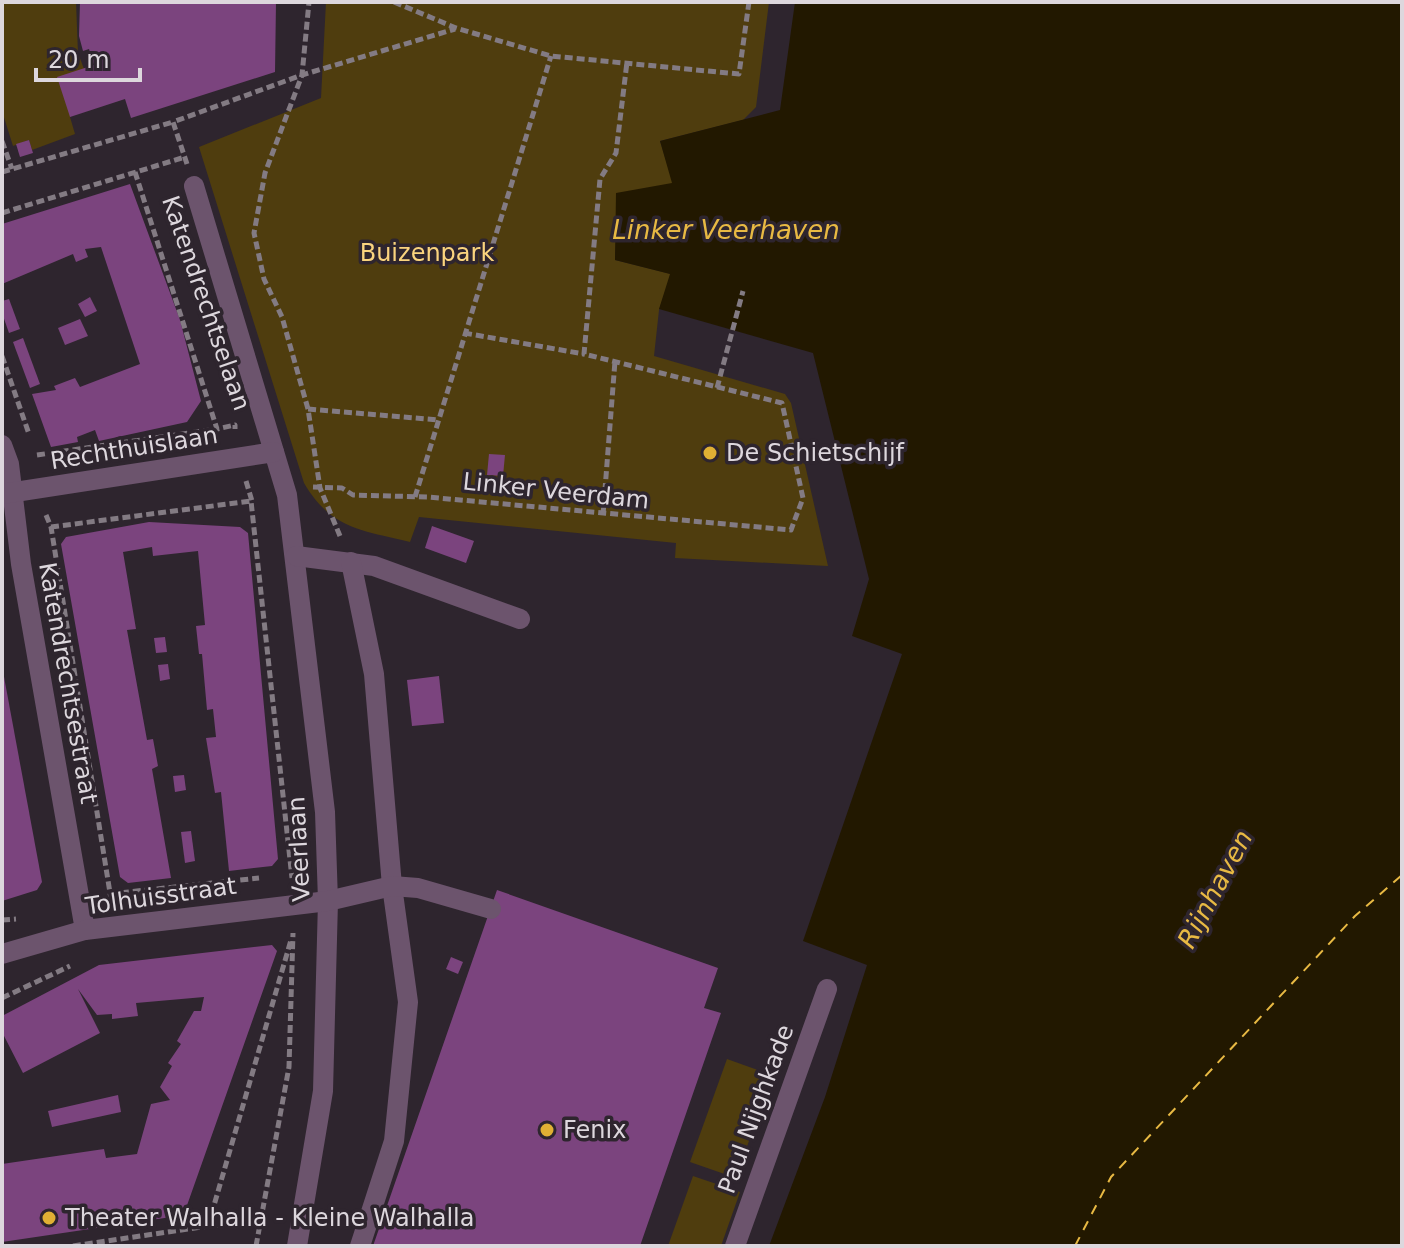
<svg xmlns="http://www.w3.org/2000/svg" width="1404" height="1248" font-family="'DejaVu Sans',sans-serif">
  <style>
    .green { fill: #4f3d0e }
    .water { fill: #221800 }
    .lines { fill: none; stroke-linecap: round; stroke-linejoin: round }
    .ferry { stroke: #e8b943; stroke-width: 2; stroke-dasharray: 10 8; stroke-linecap: butt }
    .building { fill: #7b447e }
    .path { stroke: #837b83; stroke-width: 5; stroke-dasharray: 8 4; stroke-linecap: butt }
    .minor { stroke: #6c546d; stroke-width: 20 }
    .poi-dot { fill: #e0b034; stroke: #2e252e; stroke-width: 3 }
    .labels { text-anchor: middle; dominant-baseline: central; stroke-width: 7; stroke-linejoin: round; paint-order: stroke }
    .park-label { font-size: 24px; fill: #fad47e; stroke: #2e252e }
    .street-label { font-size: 24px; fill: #ddd7dd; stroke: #2e252e }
    .poi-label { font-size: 24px; fill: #ddd7dd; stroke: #2e252e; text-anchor: start }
    .water-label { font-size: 26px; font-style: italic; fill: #e8b943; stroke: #2e252e }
  </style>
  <rect width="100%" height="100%" fill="#2e252e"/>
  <g class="green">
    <path d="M2,2H76L78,53L84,69L70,117L75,134L32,150L29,140L13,146L2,111Z"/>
    <path d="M326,2H769L756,107L743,120L660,141L673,183L616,243L615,260L671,274L659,310L654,356L785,394L791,403L828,566L675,558L676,543L419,517L410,542C361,530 331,529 304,483L199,147L321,98Z"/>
    <path d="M727,1059L772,1075L736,1178L690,1162Z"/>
    <path d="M693,1176L740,1192L721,1246H668Z"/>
  </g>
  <path class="water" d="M795,2H1402V1246H769L825,1097L867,965L803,941L902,654L852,636L869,579L813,353L659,309L670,274L615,260L616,193L672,183L660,141L780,110Z"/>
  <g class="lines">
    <path class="ferry" d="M1075,1246L1111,1177L1355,916L1402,875"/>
  </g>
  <g class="building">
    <path d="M80,2H276L275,72L131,118L125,99L70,117L57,77L94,65L89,49L83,51L79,36Z"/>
    <path d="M29,140L33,153L20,157L16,144Z"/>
    <path d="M130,184L180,320L201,401L187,422L99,441L95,430L77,437L78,442L51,447L32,394L56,390L54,386L75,378L80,387L140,364L101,247L85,249L88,257L76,262L73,254L2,284V224Z"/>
    <path d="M90,297L97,311L85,317L78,304Z"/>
    <path d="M9,299L20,329L9,333L2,313V301Z"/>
    <path d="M80,319L88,336L65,345L58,328Z"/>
    <path d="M23,338L40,384L30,388L13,342Z"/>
    <path d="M489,454L505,455L503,476L487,475Z"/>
    <path d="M149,522L240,527L248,533L278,859L272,866L229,871L221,792L215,793L206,738L216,737L213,709L207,710L202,654H199L196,626L205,625L198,551L153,556L152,547L123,552L136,629L127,630L147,740L153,739L158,766L152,769L171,878L128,883L120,877L61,544L66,537Z"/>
    <path d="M432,526L474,541L466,563L425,548Z"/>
    <path d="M165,637L167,652L156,653L154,638Z"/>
    <path d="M168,664L170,679L160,681L158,665Z"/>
    <path d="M2,666L42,882L37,890L2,901Z"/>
    <path d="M439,676L444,723L412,726L407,680Z"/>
    <path d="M184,775L186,790L175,792L173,776Z"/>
    <path d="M191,831L195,861L185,863L181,832Z"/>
    <path d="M497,890L718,968L704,1008L721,1013L640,1246H373Z"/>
    <path d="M272,945L277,951L185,1211L178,1216L2,1242V1164L104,1149L106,1158L137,1154L151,1104L170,1100L160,1087L172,1066L168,1063L181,1044L177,1041L194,1011H201L204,997L136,1003L138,1016L112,1019V1014L97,1015L78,989L100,1033L23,1073L2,1032V1016L99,965Z"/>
    <path d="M451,957L463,962L458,974L446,969Z"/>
    <path d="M118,1095L121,1112L52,1127L48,1111Z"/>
  </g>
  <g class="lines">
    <g class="path">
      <path d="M394,2L456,28L551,56L739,74L749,2"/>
      <path d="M2,141L12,169"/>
      <path d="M187,164L173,122L302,75L455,29"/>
      <path d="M2,172L173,122"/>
      <path d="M135,172L217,429L235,425V429"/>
      <path d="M2,213L185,157"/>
      <path d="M464,333L584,354"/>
      <path d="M2,356L29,434"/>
      <path d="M717,388L743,291"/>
      <path d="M308,409L282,317L264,279L254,233L265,173L302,75L309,2"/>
      <path d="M37,455L217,429"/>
      <path d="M246,481L252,501"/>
      <path d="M313,487L342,488L353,495L427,497L791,530L803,498L782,403L584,354L600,179L616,153L627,62"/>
      <path d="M415,497L551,56"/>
      <path d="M46,515L51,527L111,899"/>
      <path d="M603,515L615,361"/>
      <path d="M51,527L251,501L292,878"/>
      <path d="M340,536L320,488L308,409L439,420"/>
      <path d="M109,894L259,878"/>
      <path d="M2,920L16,919"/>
      <path d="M2,998L70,966"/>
      <path d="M208,1226L291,940"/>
      <path d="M73,1246L208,1226L262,1222"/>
      <path d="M256,1246L289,1067L293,933"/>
    </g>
    <g class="minor">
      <path d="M194,186L287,495L325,812L328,901L323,1091L297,1246"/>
      <path d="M2,445L9,464L21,564L85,930"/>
      <path d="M2,494L274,452"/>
      <path d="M296,556L374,566L520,619"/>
      <path d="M351,562L374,674L392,886L408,1002L394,1141L360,1246"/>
      <path d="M2,954L85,930L328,901L392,886L418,888L491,909"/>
      <path d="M735,1246L827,989"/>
    </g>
  </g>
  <g class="poi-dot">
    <circle cx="710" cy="453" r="8"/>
    <circle cx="547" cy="1130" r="8"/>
    <circle cx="49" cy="1218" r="8"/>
  </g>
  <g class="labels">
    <g class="park-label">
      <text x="427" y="253">Buizenpark</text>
    </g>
    <g class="street-label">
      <text transform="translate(206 303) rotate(71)">Katendrechtselaan</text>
      <text transform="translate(134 448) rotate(-9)">Rechthuislaan</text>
      <text transform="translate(556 491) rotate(6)">Linker Veerdam</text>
      <text transform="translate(68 683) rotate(80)">Katendrechtsestraat</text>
      <text transform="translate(299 849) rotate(-93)">Veerlaan</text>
      <text transform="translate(161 896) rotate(-8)">Tolhuisstraat</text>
      <text transform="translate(756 1109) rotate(-70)">Paul Nijghkade</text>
    </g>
    <g class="poi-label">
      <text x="726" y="453">De Schietschijf</text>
      <text x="563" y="1130">Fenix</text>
      <text x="65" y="1218">Theater Walhalla - Kleine Walhalla</text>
    </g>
    <g class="water-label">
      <text x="726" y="230">Linker Veerhaven</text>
      <text transform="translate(1215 889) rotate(-62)">Rijnhaven</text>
    </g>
  </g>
  <rect width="1404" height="1248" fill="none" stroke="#ddd7dd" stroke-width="8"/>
  <path d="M36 68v12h104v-12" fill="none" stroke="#ddd7dd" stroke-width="4"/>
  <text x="48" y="68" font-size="24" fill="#ddd7dd" stroke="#2e252e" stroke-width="6" paint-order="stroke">20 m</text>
</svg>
